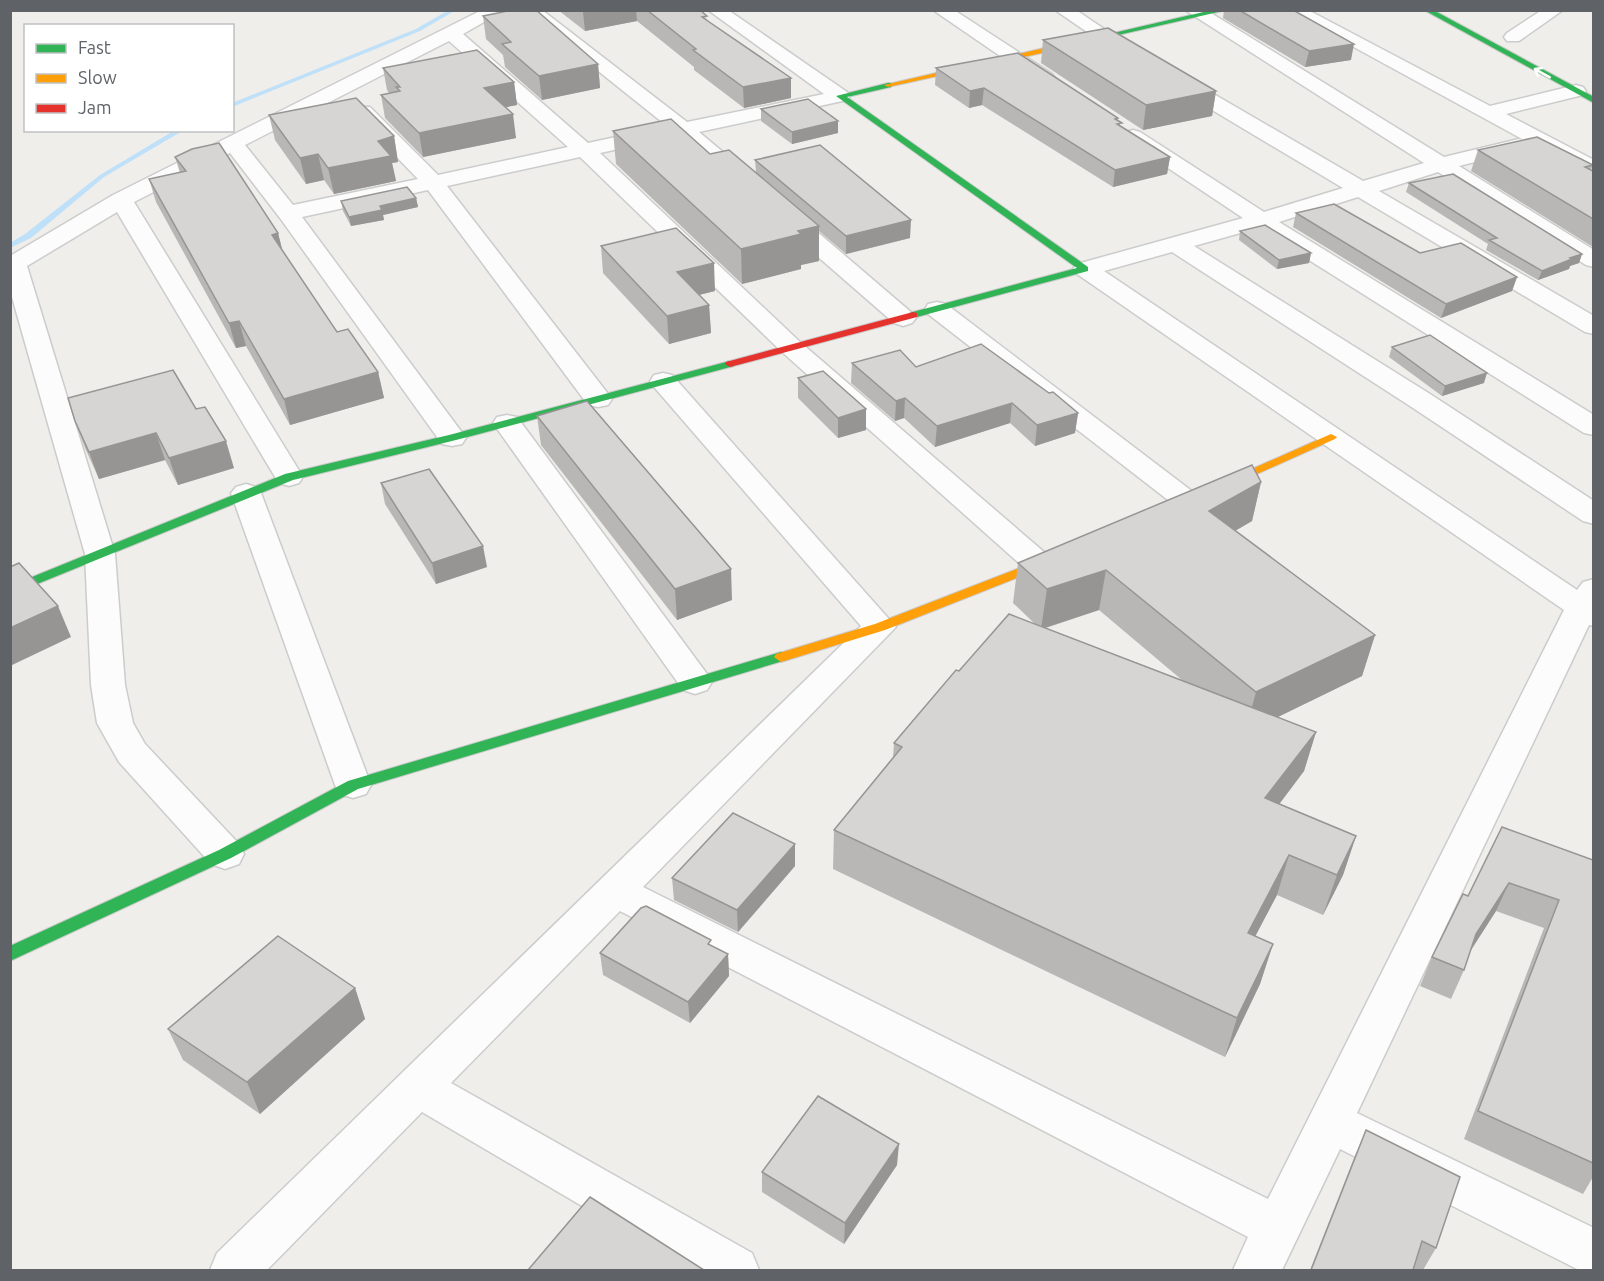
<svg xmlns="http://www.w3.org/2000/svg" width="1604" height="1281" font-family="Ubuntu,sans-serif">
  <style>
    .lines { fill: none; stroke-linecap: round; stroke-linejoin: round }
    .stream { fill: #bfe0f9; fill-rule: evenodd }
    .street-casing { stroke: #cbcccc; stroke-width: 3 }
    .fast-casing { stroke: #cacacb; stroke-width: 2 }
    .slow-casing { stroke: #cacacb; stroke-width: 2 }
    .jam-casing { stroke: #cacacb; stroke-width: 2 }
    .street { fill: #fdfcfc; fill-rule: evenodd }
    .fast { fill: #30b455; fill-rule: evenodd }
    .slow { fill: #ff9f0a; fill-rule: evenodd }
    .jam { fill: #e5322d; fill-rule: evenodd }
    .wall { fill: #b8b7b5; fill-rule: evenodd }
    .shaded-wall { fill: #969594 }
    .building { fill: #d6d5d3; stroke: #969594; stroke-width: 1.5 }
    .oneway { stroke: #fff }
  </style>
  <rect width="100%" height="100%" fill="#efeeea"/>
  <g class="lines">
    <g class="stream">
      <path d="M449,10H456L420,31L232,107V103L416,29Z"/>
      <path d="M175,130H184L104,177L31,238L10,248V243L25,234L100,175Z"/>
    </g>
    <g class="street-casing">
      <g id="street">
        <path d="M482,10H505L463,34L588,143L667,126L522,10H542L687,122L824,94L708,10H728L847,92L850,96L847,100L699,132L754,178L757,183L754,188L746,190L738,188L679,136L600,153L800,342L1051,558L1056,565L1051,572L1040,575L1029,572L782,352L580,157L447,186L612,399L608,405L598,407L588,405L428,190L302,217L466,438L462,444L452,446L442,444L280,218L230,153L134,202L303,477L299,483L289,486L279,483L275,477L117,212L27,266L115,554L125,685L133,723L145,744L239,844L244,854L239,864L225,869L211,864L119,762L97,723L91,685L85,554L10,290V256L113,195ZM449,41L568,147L438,175L370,107H356L353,111L356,115L418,179L293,205L245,145Z"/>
        <path d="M933,10H954L1052,74L1055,78L1052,82H1038Z"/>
        <path d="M1055,10H1076L1141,54L1139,58H1125Z"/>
        <path d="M1185,10H1206L1444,157L1519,139L1524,140L1286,10H1308L1490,106L1576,85L1583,87L1586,91L1583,95L1506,114L1594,160V175L1527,142L1529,145L1526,149L1459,166L1594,250V267L1586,265L1438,172L1379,191L1594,316V334L1585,332L1358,197L1279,222L1594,415V435L1584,433L1258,228L1194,246L1430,394L1594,501V524L1583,521L1410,406L1172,252L1104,271L1577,590L1583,582L1594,579V626L1589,625L1357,1113L1594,1228V1270L1577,1269L1340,1149L1282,1270H1233L1248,1237L620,911L451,1083L752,1253L759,1270H691L422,1112L267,1270H210L217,1253L861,626L654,387L650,381L654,375L663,373L672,375L896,627L643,887L1268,1199L1564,610L1077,274L1073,269L1077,264L1243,218L1126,140L1123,136L1126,132L1133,130L1140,132L1264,212L1343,188L1167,83L1164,79L1167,75H1181L1363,181L1424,163Z"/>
        <path d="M1542,10H1563L1519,41H1507L1504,37L1507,33Z"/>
        <path d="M786,210L794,212L912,313L916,318L912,323L903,326L894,323L778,222L775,217L778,212Z"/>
        <path d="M937,302L946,304L1197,495L1202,501L1197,507L1187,510L1177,507L928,314L925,309L928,304Z"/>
        <path d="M507,415L517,417L707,674L712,682L707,690L695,694L683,690L493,423L497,417Z"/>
        <path d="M246,484L256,487L261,493L371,785L366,794L353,798L340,794L335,785L231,493L236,487Z"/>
      </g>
    </g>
    <g class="fast-casing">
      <g id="fast">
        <path d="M1212,10H1227L1066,47L1062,45Z"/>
        <path d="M1424,10H1433L1594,97V103Z"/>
        <path d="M888,83H891V87L847,97L1088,267V271L917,317H909V313L1077,268L836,96Z"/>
        <path d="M730,361L735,364L734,366L456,440L293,480L10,595V586L285,474L449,435Z"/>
        <path d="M781,652L786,654L788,657L786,660L358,789L231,858L10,961V946L219,850L348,781Z"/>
      </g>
    </g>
    <g class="slow-casing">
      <g id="slow">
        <path d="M1066,43L1070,45L1069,47L888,87L884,85Z"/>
        <path d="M1331,434L1337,437L1335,439L1219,491L1215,492L1209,488Z"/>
        <path d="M1058,553L1064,557L1062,560L885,630L781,662L774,657L776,654L875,624Z"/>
      </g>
    </g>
    <g class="jam-casing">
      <path id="jam" d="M913,312L917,313V317L730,367L725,364L726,362Z"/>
    </g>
    <use href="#street" class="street"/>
    <use href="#fast" class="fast"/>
    <use href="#slow" class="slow"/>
    <use href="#jam" class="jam"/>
  </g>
  <g class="wall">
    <path d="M558,10H700L708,21L791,78V98L744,108L694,70V67L637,21L585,31Z"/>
    <path d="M1224,10H1293L1351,60L1305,67L1223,18Z"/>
    <path d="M483,16L598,64L600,88L542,100L505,67L503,55L486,39Z"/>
    <path d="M1043,40L1216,91L1212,116L1143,130L1041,63Z"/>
    <path d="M383,68L514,82L517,105L505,107L516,138L423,157L385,118L381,95L389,93L387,90Z"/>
    <path d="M936,68L1118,118V121L1121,127L1170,157L1167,174L1113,187L982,105L969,108L935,85Z"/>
    <path d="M761,109L838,121V133L792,144L761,121Z"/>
    <path d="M269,115L394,136L398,162L392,163L396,181L334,194L324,180L306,184L275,140Z"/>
    <path d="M613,131L710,154L756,172L755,160L910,238L846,254L819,231V261L801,265V269L742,284L616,164Z"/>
    <path d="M1478,150L1593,165L1591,170L1593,171V247L1471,171Z"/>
    <path d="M175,157L278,233L282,249L337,332L378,372L384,398L290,425L246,346L236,348L156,202L149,179L180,173Z"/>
    <path d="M1409,183L1582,254L1579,263L1570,266L1569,269L1538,280L1486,250L1488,244L1406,192Z"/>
    <path d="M416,198L418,207L383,215L384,220L351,226L343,211L341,201Z"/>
    <path d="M1296,213L1420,253L1517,277L1512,291L1441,318L1293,227Z"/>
    <path d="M1240,231L1311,253L1309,263L1277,269L1239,240Z"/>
    <path d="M601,246L715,291L699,295L709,305L711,333L669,344L603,273Z"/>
    <path d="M1392,347L1484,383L1442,396L1389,357Z"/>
    <path d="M852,363L916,367L1078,413L1075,433L1035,446L1010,423L935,447L904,418L895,421L851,383Z"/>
    <path d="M798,378L866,430L838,438L798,398Z"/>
    <path d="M196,409L234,468L178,485L165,460L99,479L85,448L75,421Z"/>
    <path d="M537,416L732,600L677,620L541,445Z"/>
    <path d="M1261,482L1252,521L1235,531L1375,635L1362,676L1278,717L1316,732L1304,771L1279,804L1356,836L1343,875L1323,915L1277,895L1255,936L1273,944L1260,984L1225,1057L833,869L834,830L893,757L894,743L959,671L1035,624L1013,603L1018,563ZM1099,610L1182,680L1046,628Z"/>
    <path d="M381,483L487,567L436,584L385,504Z"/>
    <path d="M1502,827L1593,860V1177L1583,1194L1464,1139L1544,928L1496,911L1470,952L1464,970L1451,999L1420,986L1432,957L1468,896Z"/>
    <path d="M795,866L738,932L674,900L672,878Z"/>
    <path d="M600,953L728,954L729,976L690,1023L603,975Z"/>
    <path d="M355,988L365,1019L260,1114L183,1060L168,1029Z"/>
    <path d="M1366,1130L1436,1248L1423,1270H1310L1354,1158Z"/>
    <path d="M897,1165L844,1244L762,1192V1172Z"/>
  </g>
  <g class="shaded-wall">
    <path d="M589,10H636L637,21L585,31L583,12Z"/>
    <path d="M1354,44L1351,60L1305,67L1309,51Z"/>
    <path d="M598,64L600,88L542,100L539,76Z"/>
    <path d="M791,78V98L744,108L743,87Z"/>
    <path d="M514,82L517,105L487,111L484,88Z"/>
    <path d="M984,88L982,105L969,108L970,91Z"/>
    <path d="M1216,91L1212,116L1143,130L1146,105Z"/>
    <path d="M513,114L516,138L423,157L419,133Z"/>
    <path d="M838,121V133L792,144V132Z"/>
    <path d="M394,136L398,162L392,163L396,181L334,194L328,168L378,141Z"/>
    <path d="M318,154L324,180L306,184L300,158Z"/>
    <path d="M1170,157L1167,174L1113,187L1115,170Z"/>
    <path d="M416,198L418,207L383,215L384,220L351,226L349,217L380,206Z"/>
    <path d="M911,220L910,238L846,254V236Z"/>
    <path d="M819,226V261L801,265V269L742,284L741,249L798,231Z"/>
    <path d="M278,233L284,257L272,235Z"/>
    <path d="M1311,253L1309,263L1277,269L1279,260Z"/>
    <path d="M1582,254L1579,263L1570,266L1569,269L1538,280L1542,271L1570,258Z"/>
    <path d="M714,263L715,291L678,300L677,272Z"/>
    <path d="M1517,277L1512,291L1441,318L1446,304Z"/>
    <path d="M709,305L711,333L669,344L667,316Z"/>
    <path d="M239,321L246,346L236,348L229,323Z"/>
    <path d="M378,372L384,398L290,425L284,399Z"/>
    <path d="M1487,373L1484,383L1442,396L1445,386Z"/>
    <path d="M905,398L904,418L895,421L896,401Z"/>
    <path d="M1012,403L1010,423L935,447L937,426Z"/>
    <path d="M866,409V430L838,438V418Z"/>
    <path d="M1078,413L1075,433L1035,446L1037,425Z"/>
    <path d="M156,433L165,460L99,479L89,452Z"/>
    <path d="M226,441L234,468L178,485L169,458Z"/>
    <path d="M1261,482L1252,521L1200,551L1209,511Z"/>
    <path d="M483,546L487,567L436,584L432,563Z"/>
    <path d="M731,569L732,600L677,620L675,589Z"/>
    <path d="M1106,570L1099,610L1041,629L1047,589Z"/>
    <path d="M58,606L71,637L10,666V628Z"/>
    <path d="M1375,635L1362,676L1245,733L1256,692Z"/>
    <path d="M1316,732L1304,771L1254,838L1265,798Z"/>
    <path d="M1356,836L1343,875L1323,915L1337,875Z"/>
    <path d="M795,844V866L738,932L737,910Z"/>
    <path d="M1289,855L1277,895L1236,973L1248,933Z"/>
    <path d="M1509,883L1496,911L1463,962L1476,934Z"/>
    <path d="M1273,944L1260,984L1225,1057L1237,1018Z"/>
    <path d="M728,954L729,976L690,1023L688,1002Z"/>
    <path d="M355,988L365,1019L260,1114L247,1082Z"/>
    <path d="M899,1144L897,1165L844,1244L845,1223Z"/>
  </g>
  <g class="building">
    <path d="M513,10H536L598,64L539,76L502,44L511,42L483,16Z"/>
    <path d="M647,10H700L707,16L702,17L791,78L743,87L693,50L696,49Z"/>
    <path d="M1239,10H1293L1354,44L1309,51Z"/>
    <path d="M1108,28L1216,91L1146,105L1043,40Z"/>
    <path d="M477,50L514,82L484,88L513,114L419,133L381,95L400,91L396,87H400L383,68Z"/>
    <path d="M1018,53L1118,118L1115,119L1122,123L1117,124L1170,157L1115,170L984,88L970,91L936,68Z"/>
    <path d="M356,98L394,136L378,141L391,156L328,168L318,154L300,158L269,115Z"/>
    <path d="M808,99L838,121L792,132L761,109Z"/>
    <path d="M671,119L710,154L729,150L819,226L798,231L801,234L741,249L613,131Z"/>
    <path d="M1537,137L1593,165L1585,167L1593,171V219L1478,150Z"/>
    <path d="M219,143L278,233L272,235L337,332L348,329L378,372L284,399L239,321L229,323L149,179L186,171L175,157L192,149Z"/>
    <path d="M820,145L911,220L846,236L755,160Z"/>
    <path d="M1453,174L1582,254L1570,258L1572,259L1542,271L1489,240L1497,238L1409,183Z"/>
    <path d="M407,187L416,198L380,206L382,210L349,217L341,201Z"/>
    <path d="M1334,204L1420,253L1461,243L1517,277L1446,304L1296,213Z"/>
    <path d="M1265,225L1311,253L1279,260L1240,231Z"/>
    <path d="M676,228L714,263L677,272L709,305L667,316L601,246Z"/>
    <path d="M1430,335L1487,373L1445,386L1392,347Z"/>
    <path d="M981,344L1049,393L1053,392L1078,413L1037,425L1012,403L937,426L905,398L896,401L852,363L900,350L916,367Z"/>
    <path d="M173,370L196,409L205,407L226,441L169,458L156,433L89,452L75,421L68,398Z"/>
    <path d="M823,371L866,409L838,418L798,378Z"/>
    <path d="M587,401L731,569L675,589L537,416Z"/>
    <path d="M1252,465L1261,482L1209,511L1375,635L1256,692L1106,570L1047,589L1018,563Z"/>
    <path d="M429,469L483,546L432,563L381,483Z"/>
    <path d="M19,563L58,606L10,628V567Z"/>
    <path d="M1009,614L1316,732L1265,798L1356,836L1337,875L1289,855L1248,933L1273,944L1237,1018L834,830L902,747L894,743L956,670L959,671Z"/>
    <path d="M733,813L795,844L737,910L672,878Z"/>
    <path d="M1502,827L1593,860V1163L1478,1111L1559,900L1509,883L1476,934L1464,970L1432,957L1463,894L1468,896Z"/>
    <path d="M646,906L711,940L708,944L728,954L688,1002L600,953L641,908Z"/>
    <path d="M278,936L355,988L247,1082L168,1029Z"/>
    <path d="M818,1096L899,1144L845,1223L762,1172Z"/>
    <path d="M1366,1130L1460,1177L1436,1248L1422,1241L1413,1270H1311Z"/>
    <path d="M590,1197L704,1270H528Z"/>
  </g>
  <defs><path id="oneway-shaft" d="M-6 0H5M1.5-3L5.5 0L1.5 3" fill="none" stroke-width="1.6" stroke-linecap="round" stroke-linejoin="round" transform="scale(1.5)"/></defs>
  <use class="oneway" href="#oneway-shaft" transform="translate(1542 73) rotate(-151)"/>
  <rect width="1604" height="1281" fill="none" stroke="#5f6368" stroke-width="24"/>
  <rect x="24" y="24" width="210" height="108" fill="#ffffff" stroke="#bfc1c3" stroke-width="1.5"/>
  <rect x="36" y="44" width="30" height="9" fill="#30b455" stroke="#bfc1c3" stroke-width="1.5"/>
  <text x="78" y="54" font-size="18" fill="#5f6368">Fast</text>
  <rect x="36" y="74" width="30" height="9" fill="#ff9f0a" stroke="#bfc1c3" stroke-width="1.5"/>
  <text x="78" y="84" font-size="18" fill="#5f6368">Slow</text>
  <rect x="36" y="104" width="30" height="9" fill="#e5322d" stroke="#bfc1c3" stroke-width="1.5"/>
  <text x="78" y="114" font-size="18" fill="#5f6368">Jam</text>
</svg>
